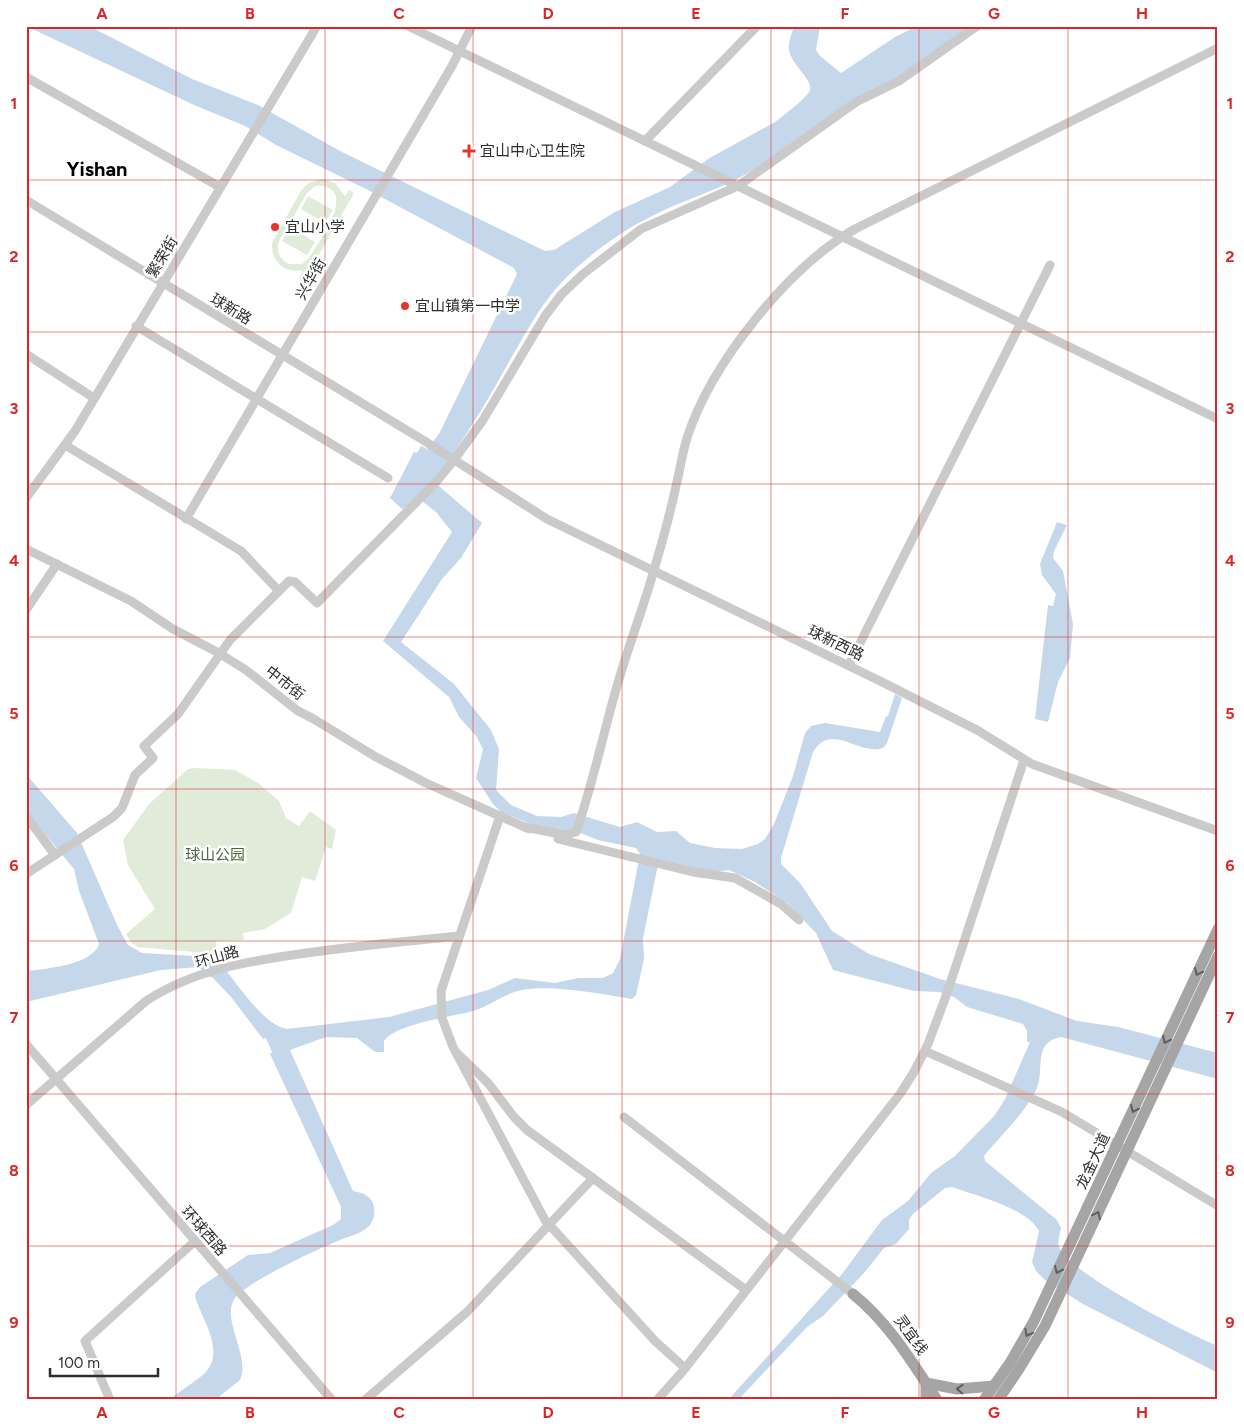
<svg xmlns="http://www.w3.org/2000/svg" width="1244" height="1426" font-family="Figtree,'Noto Sans SC',sans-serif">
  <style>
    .green { fill: #e0ebda; fill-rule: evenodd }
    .water { fill: #c5d7eb }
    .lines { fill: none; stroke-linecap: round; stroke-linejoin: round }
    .minor { stroke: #cacaca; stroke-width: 9 }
    .major { stroke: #a5a5a5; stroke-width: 11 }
    .oneway { stroke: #5d5d5d }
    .grid { fill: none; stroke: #d62828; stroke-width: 1; stroke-opacity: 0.55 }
    .poi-dot { fill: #e6362c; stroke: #fff; stroke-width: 2 }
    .labels { text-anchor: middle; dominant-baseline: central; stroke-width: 5; stroke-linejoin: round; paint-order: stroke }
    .poi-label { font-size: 15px; fill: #2d2d2d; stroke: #fff; text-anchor: start }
    .street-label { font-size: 15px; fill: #2d2d2d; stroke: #fff }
    .park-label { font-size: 15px; fill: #4a683a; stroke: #fff }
    .district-label { font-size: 20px; font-weight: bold; fill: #000; stroke: #fff }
    .neatline { fill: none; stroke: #d62828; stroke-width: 2 }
    .grid-label { font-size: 16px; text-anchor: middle; font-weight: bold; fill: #d62828 }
  </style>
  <rect width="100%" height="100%" fill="#fff"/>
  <g class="green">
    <path d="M322,179L335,183L345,196L349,190L354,193L304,281L299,278L303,270C285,274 271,262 272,243L302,189L309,183ZM315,186C322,185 328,186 333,191C346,206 317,244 309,258L302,264H289C279,259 276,251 279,241L307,193Z"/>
    <path d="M308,196L333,210L325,223L301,209Z"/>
    <path d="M290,227L315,242L307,255L282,241Z"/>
    <path d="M196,768L235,770L258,783L279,801L286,818L299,826L310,811L336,830L332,849L326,847L315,881L302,877L291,913L265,929L243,933L244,940L216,941V954L138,947L131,942L126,934L155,909L128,865L123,840L149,804L188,769Z"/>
  </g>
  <g class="water">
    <path d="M26,26H89L192,79L258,105L340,151L545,251L554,250L615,212L670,187L708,159L775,122C783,116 807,98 810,90C813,79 790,64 789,49C788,42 792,33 794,26H820L816,50L820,56L841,73L895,37L917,26H972C896,80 819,135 737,179C710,193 681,201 654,215C621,231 588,255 562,282C539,306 523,338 506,367C484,407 461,445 433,481L482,523L461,558L442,579L401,642L454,684L491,730L499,749L496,790L511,805L537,816L561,817L574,813L620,827L637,822L657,832L676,831L690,843L715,848L742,849L758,844L765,839L774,824L793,776L805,733L811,726L825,723L880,732L886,716H888L895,694L902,698L887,743L883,748C858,756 832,721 813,752L781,858V864L800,883L832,931L869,954L940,979L1019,999L1077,1021L1118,1027L1218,1053V1079L1061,1037C1032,1043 1045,1068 1037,1088C1027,1111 1000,1136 984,1156L985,1161L1057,1220L1061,1228C1060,1234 1057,1240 1059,1247C1067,1272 1190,1335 1218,1346V1373L1083,1304L1045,1280L1036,1271L1032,1262L1039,1231C1028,1208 976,1196 952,1187L945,1188L913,1214L909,1220V1229L896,1244L884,1248L864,1273L823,1316L807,1327L738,1400H728L842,1274L882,1220L908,1201L931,1173L955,1156L995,1115L1005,1099L1030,1042H1027V1031L1023,1024L967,1007L954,997L939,992L914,991L833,970L816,933L787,903L755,882L729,870L714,872L684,868L659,860L643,938L644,959L636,995L632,999C604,994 549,984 522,990C508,992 491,1005 476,1010C455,1017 396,1023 384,1041V1052H375L357,1038L326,1037L290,1050L353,1191C357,1192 364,1193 367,1196C377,1202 376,1219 369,1226C360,1235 348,1236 338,1241C319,1248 244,1284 235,1298C220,1319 251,1356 240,1380L215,1400H170C179,1391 189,1386 199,1378C228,1357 206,1327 196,1300L195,1294L200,1287L248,1255L270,1253L333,1225L341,1219V1207L270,1054L272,1052L266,1038L263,1039L231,997L213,978L208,976L199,967L161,970L26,1002V971C45,969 93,965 99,944L79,891L74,869L26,811V774L77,833L117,925L128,945L142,953L212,957L221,964C237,983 263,1025 287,1029L389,1017L488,990L515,978L555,983L578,978H603L613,973L620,959L640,854L636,848L598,840L573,830L561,832L533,825L501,812L493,804L476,778L483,749L476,736L459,717L449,697L383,641L452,532L436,512L418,498L402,509L390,498L414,452L417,453L421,446L427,449L439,434L517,274L514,268L368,190L276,145L245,126L194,105Z"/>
    <path d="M1057,522L1067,525L1054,551L1053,558L1063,571L1073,624L1070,658L1058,682L1048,722L1035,719L1048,605L1053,606L1056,594L1042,575L1040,564Z"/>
  </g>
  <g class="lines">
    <g class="minor">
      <path d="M408,26L1218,419"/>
      <path d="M26,77L220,187"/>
      <path d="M645,141L757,26"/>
      <path d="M26,200L423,440L547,519L880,681L977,730L1032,764L1218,831"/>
      <path d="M136,326L388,478"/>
      <path d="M26,354L94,398"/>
      <path d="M65,445L241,551L279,591"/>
      <path d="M26,498L75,431L317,26"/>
      <path d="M186,519L452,66L472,26"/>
      <path d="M26,549L131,601L173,629L217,652L246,670L298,711L312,718L376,757L426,783L529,829"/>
      <path d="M26,610L57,564"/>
      <path d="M849,665L1050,265"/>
      <path d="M26,816L55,855"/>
      <path d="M500,816L441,991L442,1018L453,1047L545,1220L655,1341L685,1368"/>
      <path d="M525,827L565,835L576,832C593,784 603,734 617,686C628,647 643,609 654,570C662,543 670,514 676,486C680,470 682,454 687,438C711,364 787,268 855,229L1218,48"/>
      <path d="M558,839L693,872L735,878L781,904L799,920"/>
      <path d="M26,874L113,817L122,808L135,775L153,758L144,746L178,714L230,640L289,581L295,582L317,603L437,481L454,460L483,420L545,316L561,295L583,274L641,229L738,186L856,102L899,81L977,26"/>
      <path d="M26,1044L332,1400"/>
      <path d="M925,1051L1062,1112L1218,1206"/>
      <path d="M458,1054L488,1083L514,1117L527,1130L746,1290"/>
      <path d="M26,1105L146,1001C195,969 250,961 306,953C357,946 408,941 459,936"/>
      <path d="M624,1117L853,1294"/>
      <path d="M110,1400L85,1341L195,1241"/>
      <path d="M365,1400L467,1312L593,1178"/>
      <path d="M657,1400L683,1371L900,1094L914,1072L928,1044L946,996L1024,760"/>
    </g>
    <g class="major">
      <path d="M853,1294C889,1323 912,1362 937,1400"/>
      <path d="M926,1400V1383L957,1389L994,1386"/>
      <path d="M984,1400L1010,1363L1034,1321L1218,929"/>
      <path d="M998,1400L1019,1369L1045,1326L1218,956"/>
    </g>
  </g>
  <defs><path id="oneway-chevron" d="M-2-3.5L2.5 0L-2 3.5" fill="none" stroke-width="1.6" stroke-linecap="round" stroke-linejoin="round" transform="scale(1.25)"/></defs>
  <g class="oneway">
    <use href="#oneway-chevron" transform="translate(1198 972) rotate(115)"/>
    <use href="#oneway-chevron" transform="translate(1166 1040) rotate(115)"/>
    <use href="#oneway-chevron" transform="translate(1134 1109) rotate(115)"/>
    <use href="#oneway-chevron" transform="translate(1097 1215) rotate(-65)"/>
    <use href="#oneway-chevron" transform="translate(1058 1270) rotate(115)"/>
    <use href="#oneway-chevron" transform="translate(1028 1333) rotate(119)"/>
    <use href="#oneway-chevron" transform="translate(960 1389) rotate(-178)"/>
  </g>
  <path class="grid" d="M176,26V1400M325,26V1400M473,26V1400M622,26V1400M771,26V1400M919,26V1400M1068,26V1400M26,180H1218M26,332H1218M26,484H1218M26,637H1218M26,789H1218M26,941H1218M26,1094H1218M26,1246H1218"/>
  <g class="poi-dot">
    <path d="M466.5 143.5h5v5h5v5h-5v5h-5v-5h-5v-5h5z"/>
    <circle cx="275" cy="227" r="5"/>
    <circle cx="405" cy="306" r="5"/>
  </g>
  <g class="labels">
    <g class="poi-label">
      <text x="480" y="151">宜山中心卫生院</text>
      <text x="285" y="227">宜山小学</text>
      <text x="415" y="306">宜山镇第一中学</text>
    </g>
    <g class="street-label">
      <text transform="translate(162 257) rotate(-59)">繁荣街</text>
      <text transform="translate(311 279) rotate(-60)">兴华街</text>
      <text transform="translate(231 309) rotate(31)">球新路</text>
      <text transform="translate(836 643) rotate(26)">球新西路</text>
      <text transform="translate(285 683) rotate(38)">中市街</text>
      <text transform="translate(217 957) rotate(-16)">环山路</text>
      <text transform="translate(1093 1161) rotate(-65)">龙金大道</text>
      <text transform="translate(204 1231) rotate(49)">环球西路</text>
      <text transform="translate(911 1335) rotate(54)">灵宜线</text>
    </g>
    <g class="park-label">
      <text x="215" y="855">球山公园</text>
    </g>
    <g class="district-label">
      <text x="97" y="169">Yishan</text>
    </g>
  </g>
  <rect width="1244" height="1426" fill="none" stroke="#ffffff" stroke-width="55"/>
  <path d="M50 1368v8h108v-8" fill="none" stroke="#2d2d2d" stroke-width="2.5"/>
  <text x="58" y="1368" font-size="15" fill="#2d2d2d" stroke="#ffffff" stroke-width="4" paint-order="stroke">100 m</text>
  <rect x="28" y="28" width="1188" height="1370" class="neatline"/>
  <g class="grid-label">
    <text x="102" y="19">A</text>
    <text x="250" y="19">B</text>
    <text x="399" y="19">C</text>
    <text x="548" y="19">D</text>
    <text x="696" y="19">E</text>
    <text x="845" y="19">F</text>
    <text x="994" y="19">G</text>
    <text x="1142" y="19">H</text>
    <text x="14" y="109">1</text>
    <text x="1230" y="109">1</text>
    <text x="14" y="262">2</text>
    <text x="1230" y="262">2</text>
    <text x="14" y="414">3</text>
    <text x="1230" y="414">3</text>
    <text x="14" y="566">4</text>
    <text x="1230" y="566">4</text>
    <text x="14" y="719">5</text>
    <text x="1230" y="719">5</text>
    <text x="14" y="871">6</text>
    <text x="1230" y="871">6</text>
    <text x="14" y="1023">7</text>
    <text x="1230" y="1023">7</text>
    <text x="14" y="1176">8</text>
    <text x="1230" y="1176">8</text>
    <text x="14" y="1328">9</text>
    <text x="1230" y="1328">9</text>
    <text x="102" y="1418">A</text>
    <text x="250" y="1418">B</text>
    <text x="399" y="1418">C</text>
    <text x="548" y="1418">D</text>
    <text x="696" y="1418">E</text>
    <text x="845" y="1418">F</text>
    <text x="994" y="1418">G</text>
    <text x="1142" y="1418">H</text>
  </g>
</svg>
